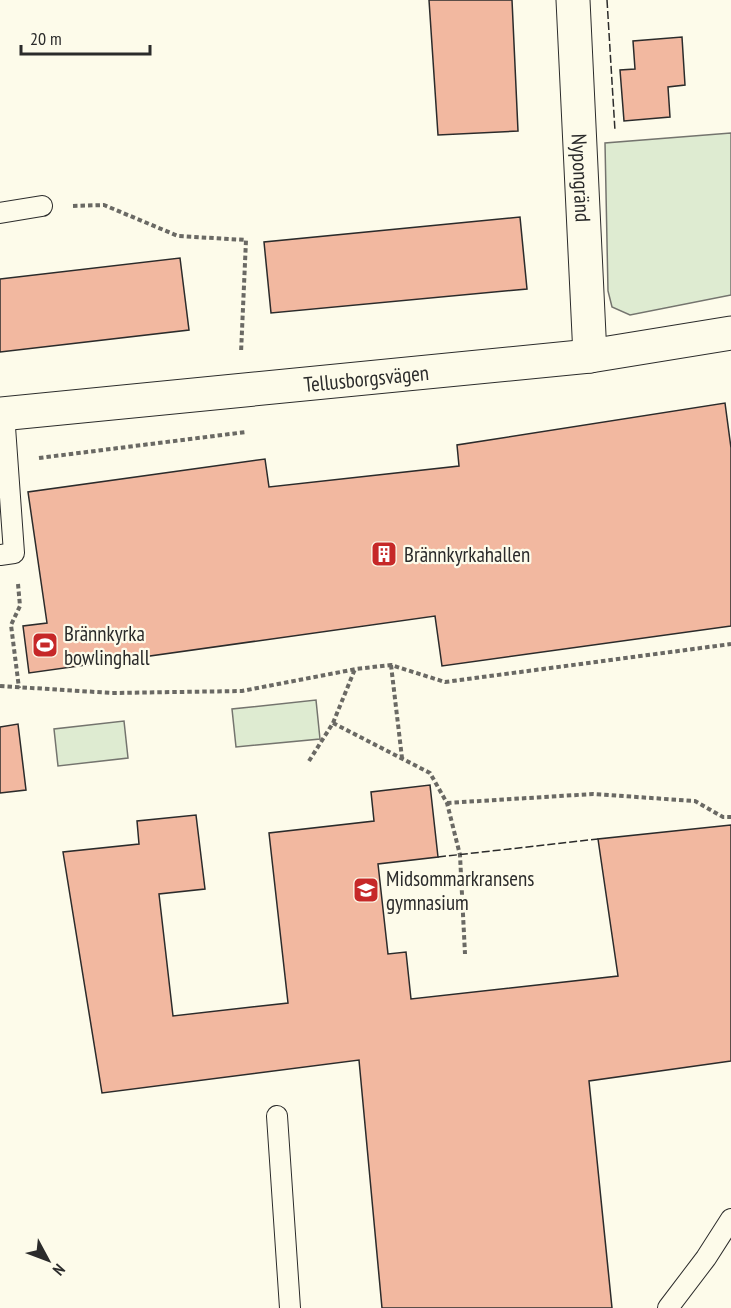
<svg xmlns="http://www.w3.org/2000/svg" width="731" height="1308" font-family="'PT Sans Narrow',sans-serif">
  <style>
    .green { fill: #deebd1; stroke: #74746e; stroke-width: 1.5 }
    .building { fill: #f2b8a0; stroke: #2b2b2b; stroke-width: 1.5 }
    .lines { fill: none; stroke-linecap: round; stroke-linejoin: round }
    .lane-casing { stroke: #2b2b2b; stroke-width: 22 }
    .street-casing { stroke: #2b2b2b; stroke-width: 35 }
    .path { stroke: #6a6964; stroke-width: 4; stroke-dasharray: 4.5 3; stroke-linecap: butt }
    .lane { stroke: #fdfbea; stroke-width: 20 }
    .street { stroke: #fdfbea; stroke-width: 33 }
    .fence { stroke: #2b2b2b; stroke-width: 1.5; stroke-dasharray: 8 3; stroke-linecap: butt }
    .labels { text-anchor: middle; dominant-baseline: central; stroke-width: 4.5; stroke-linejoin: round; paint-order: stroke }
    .street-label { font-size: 21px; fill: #2b2b2b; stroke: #fdfbea }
    .poi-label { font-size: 21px; fill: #2b2b2b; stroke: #fdfbea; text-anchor: start }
  </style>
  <rect width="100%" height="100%" fill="#fdfbea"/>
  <g class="green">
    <path d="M731,133V295L630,315L612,307L608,291L605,143Z"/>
    <path d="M316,700L320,739L236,747L232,709Z"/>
    <path d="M124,721L128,758L58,766L54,729Z"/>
  </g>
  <g class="building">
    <path d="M429,0H512L518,131L438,135Z"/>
    <path d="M682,37L685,85L668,87L670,117L624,121L620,70L635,69L633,41Z"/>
    <path d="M520,217L527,289L271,313L264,242Z"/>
    <path d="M180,258L189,330L0,352V279Z"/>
    <path d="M725,403L731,448V626L442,666L435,616L29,673L23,626L47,623L28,492L265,459L269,487L459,466L457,445Z"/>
    <path d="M18,724L26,790L0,793V727Z"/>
    <path d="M430,785L438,857L378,864L388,954L406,952L411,999L618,976L598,839L731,825V1061L589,1081L612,1308H382L359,1060L102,1093L63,852L139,844L137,821L196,815L205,889L159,894L173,1016L288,1003L269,833L374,821L371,792Z"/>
  </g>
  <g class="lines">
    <g class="lane-casing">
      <g id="lane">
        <path d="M0,213L42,206"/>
        <path d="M0,555L14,553L4,413"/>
        <path d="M277,1116L290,1308"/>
        <path d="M668,1308L706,1258L731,1219"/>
      </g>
    </g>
    <g class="street-casing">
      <g id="street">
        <path id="s1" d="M573,0L590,356"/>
        <path id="s2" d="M0,414L590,356L731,333"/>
      </g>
    </g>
    <g class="path">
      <path d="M73,206L104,205L178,236L246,240L241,353"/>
      <path d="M39,458L246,432"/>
      <path d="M18,584L20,606L11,625L19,688"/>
      <path d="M391,665L402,758"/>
      <path d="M0,686L112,693L242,691L356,669L391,665L445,682L731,644"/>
      <path d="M333,723L430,773L447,803L460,855L465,954"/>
      <path d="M309,761L333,723L355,669"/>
      <path d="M447,803L593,794L695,801L723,817H731"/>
    </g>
    <use href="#lane" class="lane"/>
    <use href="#street" class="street"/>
    <g class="fence">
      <path d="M607,0L615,131"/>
      <path d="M438,857L598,839"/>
    </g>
  </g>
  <defs>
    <g id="building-square" transform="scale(1.35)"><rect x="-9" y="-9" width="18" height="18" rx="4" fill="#c62828" stroke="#fdfbea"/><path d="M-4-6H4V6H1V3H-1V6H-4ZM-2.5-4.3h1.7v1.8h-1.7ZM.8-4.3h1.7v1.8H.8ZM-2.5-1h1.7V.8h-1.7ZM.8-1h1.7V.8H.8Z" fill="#fff"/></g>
    <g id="stadium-square" transform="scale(1.35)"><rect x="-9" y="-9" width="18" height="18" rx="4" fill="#c62828" stroke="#fdfbea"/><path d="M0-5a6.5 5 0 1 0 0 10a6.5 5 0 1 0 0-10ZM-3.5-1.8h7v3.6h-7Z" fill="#fff"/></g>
    <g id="school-square" transform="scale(1.35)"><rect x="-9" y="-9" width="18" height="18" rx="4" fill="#c62828" stroke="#fdfbea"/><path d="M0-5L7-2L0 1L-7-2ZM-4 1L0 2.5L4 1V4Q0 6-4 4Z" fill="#fff"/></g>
  </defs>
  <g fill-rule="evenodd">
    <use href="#building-square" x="384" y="554"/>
    <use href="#stadium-square" x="45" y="645"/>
    <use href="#school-square" x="366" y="890"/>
  </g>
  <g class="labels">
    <g class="street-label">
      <text stroke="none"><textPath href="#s1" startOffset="178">Nypongränd</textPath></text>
      <text stroke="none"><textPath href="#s2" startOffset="368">Tellusborgsvägen</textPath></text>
    </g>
    <g class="poi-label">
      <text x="404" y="554">Brännkyrkahallen</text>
      <text x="64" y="633">Brännkyrka<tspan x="64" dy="24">bowlinghall</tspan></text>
      <text x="386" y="878">Midsommarkransens<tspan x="386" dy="24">gymnasium</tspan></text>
    </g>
  </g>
  <g transform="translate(48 1260) rotate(131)" stroke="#fdfbea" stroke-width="4.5" paint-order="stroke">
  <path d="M0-4.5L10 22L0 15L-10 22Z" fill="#2b2b2b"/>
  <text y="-9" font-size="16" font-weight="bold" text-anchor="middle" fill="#2b2b2b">N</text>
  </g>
  <path d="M21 45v9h129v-9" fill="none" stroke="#2b2b2b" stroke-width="3"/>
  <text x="30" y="45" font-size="18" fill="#2b2b2b" stroke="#fdfbea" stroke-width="4.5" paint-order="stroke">20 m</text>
</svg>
